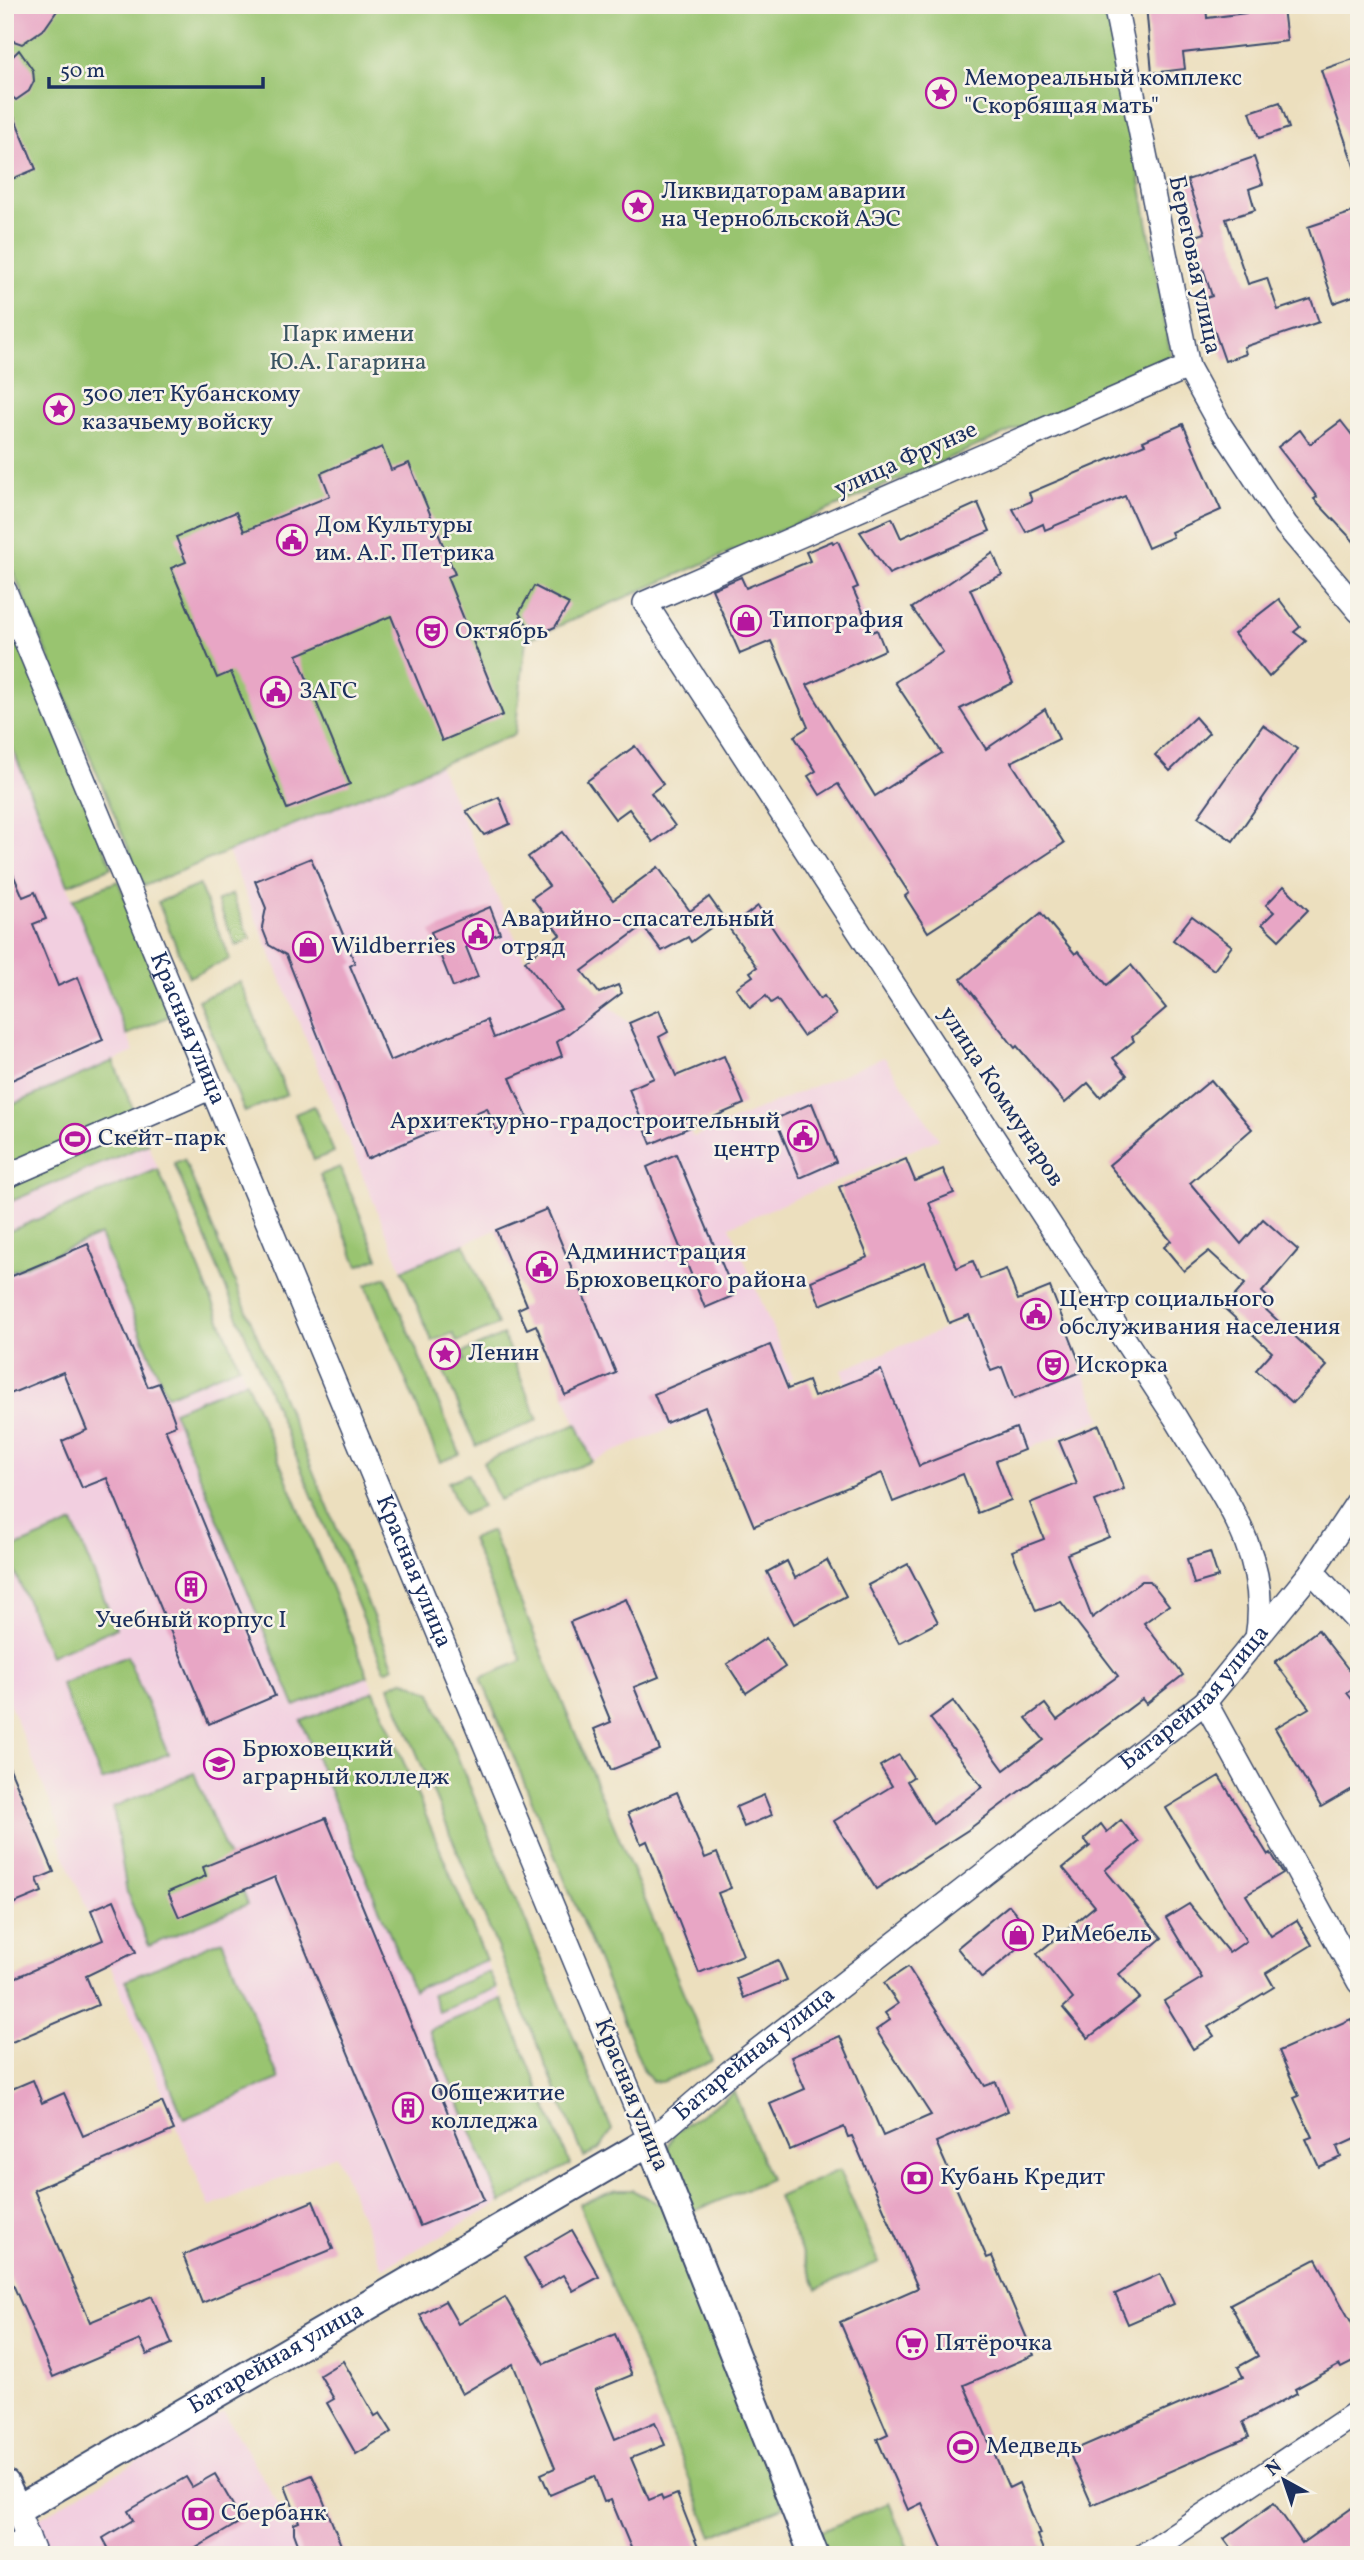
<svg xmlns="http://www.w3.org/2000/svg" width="1364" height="2560" font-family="Vollkorn,serif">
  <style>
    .built { fill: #f2cfe0 }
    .green { fill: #99c470; stroke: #5a7a67; stroke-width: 2 }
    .building { fill: #e8a6c5 }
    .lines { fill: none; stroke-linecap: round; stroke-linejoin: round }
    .minor-casing { stroke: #3a496c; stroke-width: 26 }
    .tertiary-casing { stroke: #3a496c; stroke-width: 32 }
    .minor { stroke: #fff; stroke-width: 23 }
    .tertiary { stroke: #fff; stroke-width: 28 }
    .labels { text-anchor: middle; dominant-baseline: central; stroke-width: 5; stroke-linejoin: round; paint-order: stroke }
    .poi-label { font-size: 24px; fill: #1b2f5e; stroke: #f7f3e8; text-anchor: start }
    .street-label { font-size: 24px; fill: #1b2f5e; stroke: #f7f3e8 }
    .park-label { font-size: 24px; fill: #3a5462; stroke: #f7f3e8 }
  </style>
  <rect width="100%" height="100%" fill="#f7f3e8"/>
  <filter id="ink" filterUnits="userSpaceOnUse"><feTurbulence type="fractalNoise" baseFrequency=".0143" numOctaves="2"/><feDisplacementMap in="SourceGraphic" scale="14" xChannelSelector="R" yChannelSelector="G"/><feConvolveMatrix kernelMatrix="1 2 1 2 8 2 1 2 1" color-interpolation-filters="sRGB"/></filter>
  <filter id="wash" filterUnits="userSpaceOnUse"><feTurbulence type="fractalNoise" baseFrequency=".00686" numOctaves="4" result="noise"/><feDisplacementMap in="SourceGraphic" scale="28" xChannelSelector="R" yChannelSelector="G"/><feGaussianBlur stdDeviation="1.57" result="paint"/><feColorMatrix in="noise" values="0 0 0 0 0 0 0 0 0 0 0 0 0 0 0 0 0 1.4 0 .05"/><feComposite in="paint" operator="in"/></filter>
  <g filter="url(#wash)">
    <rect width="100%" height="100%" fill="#ecdfbe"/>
    <g class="built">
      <path d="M5,730L134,1052L5,1108Z"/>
      <path d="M439,765L525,960L557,937L607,1004L629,1023L652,1075L661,1072L693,1137L884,1057L939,1139L730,1226L793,1378L592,1461L536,1326L527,1329L518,1309L527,1304L496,1230L402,1270L228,852Z"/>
      <path d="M148,1144L570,2164L383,2268L336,2155L210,2207L57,1837L63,1834L5,1693V1204Z"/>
      <path d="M1050,1287L1102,1419L893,1502L841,1370Z"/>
      <path d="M224,2412L290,2525L302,2555H50L35,2520Z"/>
    </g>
    <g class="green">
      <path d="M5,5H1109L1172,362L526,640L515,734L144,886L5,552Z"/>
      <path d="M5,610L112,867L68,885L5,730Z"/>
      <path d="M118,881L174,1014L127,1035L73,899Z"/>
      <path d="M199,885L230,959L189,977L158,902Z"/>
      <path d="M232,894L250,939L236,946L217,901Z"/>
      <path d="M240,982L287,1094L245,1112L198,1000Z"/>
      <path d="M113,1061L148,1144L12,1201L5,1184V1108Z"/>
      <path d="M314,1106L334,1152L314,1160L295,1114Z"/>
      <path d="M184,1159L394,1667L385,1671L174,1163Z"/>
      <path d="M340,1167L378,1258L358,1266L320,1175Z"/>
      <path d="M158,1169L239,1366L167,1396L100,1235L5,1274V1233Z"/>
      <path d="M464,1244L498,1325L457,1342L453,1333L432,1341L402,1270Z"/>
      <path d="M386,1277L460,1454L440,1462L366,1285Z"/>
      <path d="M503,1335L538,1420L476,1446L443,1369L465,1360L462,1353Z"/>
      <path d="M246,1381L368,1676L295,1706L173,1411Z"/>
      <path d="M577,1424L592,1461L499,1500L483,1462Z"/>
      <path d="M468,1474L482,1507L462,1515L448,1482Z"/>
      <path d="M73,1523L116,1628L50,1656L6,1551Z"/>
      <path d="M491,1531L712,2061L662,2082L652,2081L644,2071L481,1678L522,1661L471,1539Z"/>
      <path d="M127,1656L168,1754L102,1781L61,1684Z"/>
      <path d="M404,1680L431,1693L612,2130L601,2148L584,2157L389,1686Z"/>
      <path d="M374,1691L486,1960L413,1990L301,1721Z"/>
      <path d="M194,1773L248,1904L149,1946L127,1893L113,1807Z"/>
      <path d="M222,1940L279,2079L184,2119L126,1980Z"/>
      <path d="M489,1972L496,1988L439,2012L432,1995Z"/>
      <path d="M502,1999L570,2164L501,2203L429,2030Z"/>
      <path d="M734,2092L770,2179L690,2213L666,2152L674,2133Z"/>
      <path d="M839,2170L879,2262L817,2289L778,2197Z"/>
      <path d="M617,2190H632L663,2206L783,2507L712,2536L579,2204Z"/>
      <path d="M889,2503L911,2555H828L819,2532Z"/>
    </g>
    <g id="blocks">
      <g class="building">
        <path d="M5,5H61L45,28L22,44L5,38Z"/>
        <path d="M1146,5H1206L1207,18L1283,8L1287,41L1183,53L1185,69L1152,73Z"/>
        <path d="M19,50L33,70L34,81L29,91L16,100L5,91V64Z"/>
        <path d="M1359,57V168L1355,169L1321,70Z"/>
        <path d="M5,95L36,169L5,182Z"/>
        <path d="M1280,102L1289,128L1259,138L1250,112Z"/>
        <path d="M1254,157L1263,184L1249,189L1255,210L1226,219L1248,284L1267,278L1278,310L1311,299L1319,322L1244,347L1246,354L1225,361L1203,299L1212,296L1193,237L1205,233L1187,180Z"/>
        <path d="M1359,210V294L1334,303L1308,227Z"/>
        <path d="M1341,421L1359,444V547L1314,499L1317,497L1278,447L1300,430L1310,444Z"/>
        <path d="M1183,424L1221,510L1171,532L1173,537L1148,548L1125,496L1045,530L1043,524L1026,532L1013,509L1032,501L1029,493L1145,444L1143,441Z"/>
        <path d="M382,447L391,470L409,463L455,574L447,577L503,715L442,741L391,616L297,655L350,784L287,809L231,672L217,678L171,568L186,562L176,537L236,512L244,531L330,496L321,473Z"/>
        <path d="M978,503L990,531L889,574L860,532L892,518L901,538Z"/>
        <path d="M832,541L833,543L838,541L858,587L853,589L872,632L877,630L885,650L807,685L875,796L942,753L895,682L943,652L912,608L993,553L1002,575L970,589L1013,683L960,709L986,749L1045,709L1059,739L1011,762L1064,843L928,932L905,896L909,893L838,784L820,795L808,776L816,771L794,736L808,727L771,641L740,654L712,589L741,577L746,588L810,561L806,552Z"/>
        <path d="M534,586L569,604L555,627L546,631L529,627L519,613Z"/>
        <path d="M1279,599L1300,627L1294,632L1306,641L1269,677L1234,634Z"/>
        <path d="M1195,717L1209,733L1170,771L1155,755Z"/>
        <path d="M1263,725L1297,749L1233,841L1198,817Z"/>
        <path d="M635,746L663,784L651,793L675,826L653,842L629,809L615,819L587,781Z"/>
        <path d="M499,797L510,824L484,835L466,811Z"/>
        <path d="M563,832L613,900L658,867L690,911L709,897L724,918L691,942L688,937L662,951L643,926L582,971L599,993L618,985L622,993L557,1042L562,1056L510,1078L527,1117L496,1130L487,1108L367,1159L286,955L269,945L262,927L266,908L255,881L311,858L355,963L350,966L390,1061L487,1020L494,1038L561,1009L525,961L560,935L532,898L549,886L528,857Z"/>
        <path d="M5,856L23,897L35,892L46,919L33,924L58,986L78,977L103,1040L5,1083Z"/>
        <path d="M1284,886L1308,910L1279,940L1262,924L1274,912L1266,905Z"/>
        <path d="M758,906L820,999L824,996L836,1015L803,1036L777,999L771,1003L766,996L750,1008L736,988L753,976L750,972L757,967L729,928Z"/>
        <path d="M490,907L500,933L466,947L478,977L453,987L431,932Z"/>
        <path d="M1041,913L1075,954L1078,951L1107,985L1131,965L1166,1008L1132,1037L1134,1041L1113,1058L1127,1075L1100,1097L1088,1083L1065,1103L1017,1046L1015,1048L961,979Z"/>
        <path d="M1192,916L1232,946L1214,970L1173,940Z"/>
        <path d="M659,1010L668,1032L659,1037L676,1076L724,1056L744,1104L651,1144L629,1089L654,1078L629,1023Z"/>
        <path d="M1211,1080L1252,1129L1190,1183L1241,1244L1263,1219L1298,1250L1262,1292L1270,1299L1263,1307L1327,1366L1293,1403L1256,1370L1272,1352L1224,1308L1245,1284L1209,1251L1184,1271L1164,1247L1171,1241L1109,1165Z"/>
        <path d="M812,1103L836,1162L800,1178L775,1119Z"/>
        <path d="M676,1154L735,1295L705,1308L647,1167Z"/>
        <path d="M906,1159L915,1181L943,1169L954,1193L929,1203L957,1268L973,1261L980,1279L1006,1269L1018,1300L1050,1287L1083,1371L1014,1399L1002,1367L991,1371L969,1315L949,1323L925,1262L820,1305L811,1281L868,1257L839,1187Z"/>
        <path d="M547,1209L616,1373L565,1395L536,1325L527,1329L518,1309L527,1305L496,1230Z"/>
        <path d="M88,1244L148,1387L159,1383L168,1403L176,1425L165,1429L275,1696L209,1724L107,1478L82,1488L62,1441L87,1430L63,1372L5,1396V1279Z"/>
        <path d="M770,1345L788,1389L808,1381L814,1397L881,1370L919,1466L1016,1428L1024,1450L996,1461L1011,1500L978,1513L963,1474L893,1502L882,1473L754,1526L705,1407L666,1423L654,1394Z"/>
        <path d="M1099,1425L1124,1489L1095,1501L1109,1537L1067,1554L1092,1618L1142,1581H1150L1169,1605L1144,1623L1183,1675L1146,1704L1142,1699L968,1830L876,1889L834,1821L892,1786L880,1766L899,1755L913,1777L907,1781L933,1824L982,1787L930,1718L953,1701L1004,1770L1044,1740L1026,1718L1045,1704L1057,1720L1118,1676L1061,1602L1036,1611L1012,1551L1044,1539L1030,1503L1077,1484L1059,1441Z"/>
        <path d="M1210,1552L1218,1577L1194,1584L1187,1559Z"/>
        <path d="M827,1560L846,1596L794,1624L767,1572L787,1561L795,1578Z"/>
        <path d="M908,1564L938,1622L899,1643L868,1585Z"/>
        <path d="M626,1599L659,1677L634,1687L660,1750L611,1770L594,1729L611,1722L570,1622Z"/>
        <path d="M1318,1630L1359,1683L1347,1693L1359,1708V1785L1321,1807L1275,1728L1309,1708L1275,1662Z"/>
        <path d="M766,1638L785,1667L746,1693L727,1664Z"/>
        <path d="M5,1757L54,1872L37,1879L42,1892L13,1904L5,1885Z"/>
        <path d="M1219,1776L1268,1855L1271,1853L1283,1873L1246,1895L1271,1936L1297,1920L1312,1945L1266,1973L1274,1987L1208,2027L1214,2036L1193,2049L1164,2001L1202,1978L1166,1918L1189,1904L1229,1953L1246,1941L1166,1808Z"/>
        <path d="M677,1792L705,1858L717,1853L731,1888L718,1893L743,1955L699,1973L647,1841L641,1844L628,1813Z"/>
        <path d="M764,1795L772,1815L744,1827L736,1807Z"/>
        <path d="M326,1818L484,2200L420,2226L275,1877L179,1917L168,1892L206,1876L203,1867Z"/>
        <path d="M1121,1820L1139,1842L1105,1870L1162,1938L1119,1974L1140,1998L1088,2038L1063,2008L1073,1999L1037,1954L1095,1906L1063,1868L1090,1846L1084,1839L1101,1824L1107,1832Z"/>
        <path d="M114,1900L136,1952L86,1976L98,2005L5,2045V1982L103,1940L91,1910Z"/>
        <path d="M1009,1905L1034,1935L982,1978L957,1948Z"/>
        <path d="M778,1960L787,1980L744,1998L736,1978Z"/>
        <path d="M908,1967L985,2086L996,2082L1008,2111L936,2142L987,2258L992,2256L1034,2355L964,2385L1009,2488L1019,2483L1040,2534L1037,2535L1045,2555H945L922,2503L908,2510L877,2439L888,2434L840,2322L918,2288L852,2136L848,2137L844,2127L790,2150L770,2104L805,2089L791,2057L840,2036L883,2136L931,2115L876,2030L890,2020L885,2013L898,2004L884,1983Z"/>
        <path d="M1351,2019L1359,2038V2137L1337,2147L1341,2157L1319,2167L1306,2139L1312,2137L1294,2098L1299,2096L1279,2051Z"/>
        <path d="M33,2080L42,2103L64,2093L83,2136L162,2102L174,2130L34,2190L90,2322L152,2296L172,2344L147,2355L140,2340L53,2377L5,2266V2092Z"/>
        <path d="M313,2201L333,2249L202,2303L183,2255Z"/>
        <path d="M572,2230L599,2277L573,2291L563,2275L541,2288L524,2258Z"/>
        <path d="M1316,2259L1359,2336V2359L1341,2368L1339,2365L1295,2389L1297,2393L1243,2422L1249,2437L1092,2505L1069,2452L1243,2377L1238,2367L1258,2356L1230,2304Z"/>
        <path d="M1160,2274L1174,2304L1128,2324L1115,2294Z"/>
        <path d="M505,2297L544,2364L615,2334L632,2375L595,2390L615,2439L655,2422L665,2445L631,2458L649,2500L661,2495L663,2500L677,2494L701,2555H634L611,2500L604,2502L594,2476L550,2495L541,2474L555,2468L513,2364L462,2394L420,2315L445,2301L458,2324Z"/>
        <path d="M343,2361L375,2416L380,2413L392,2432L356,2454L327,2403L334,2399L320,2375Z"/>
        <path d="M215,2474L242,2521L184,2555H112L103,2538L133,2520L128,2511L186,2477L192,2487Z"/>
        <path d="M312,2475L319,2490L345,2555H302L294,2533V2524L299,2522L285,2486Z"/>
        <path d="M1274,2503L1302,2543L1359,2503V2555H1236L1224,2539Z"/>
      </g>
    </g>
  </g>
  <g filter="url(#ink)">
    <use href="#blocks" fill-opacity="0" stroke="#3a496c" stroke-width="2"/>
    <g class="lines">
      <g class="minor-casing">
        <g id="minor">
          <path d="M1115,5L1188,367L1220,425L1286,525L1359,611"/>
          <path d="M1188,367L645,603L1175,1417C1217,1488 1272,1551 1257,1638"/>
          <path id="s1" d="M5,591L650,2141L730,2072L1205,1702L1312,1571L1359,1500"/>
          <path d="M5,1177L212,1087"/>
          <path d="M1312,1571L1359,1623"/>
          <path d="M1205,1702L1359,1982"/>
          <path d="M17,2510L35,2555"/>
          <path d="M5,2552L28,2537"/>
          <path d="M1144,2555L1359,2411"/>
        </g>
      </g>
      <g class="tertiary-casing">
        <g id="tertiary">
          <path id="s2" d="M5,2484L17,2510L650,2141L814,2555"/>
        </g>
      </g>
      <use href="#minor" class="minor"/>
      <use href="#tertiary" class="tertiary"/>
    </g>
  </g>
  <defs>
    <g id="sight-ring" transform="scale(1.575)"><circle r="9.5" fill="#f7f3e8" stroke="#b5179e" stroke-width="1.5"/><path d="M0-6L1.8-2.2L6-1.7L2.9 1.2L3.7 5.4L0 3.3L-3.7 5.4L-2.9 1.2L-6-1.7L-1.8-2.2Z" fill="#b5179e"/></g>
    <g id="civic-ring" transform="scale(1.575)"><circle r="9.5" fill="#f7f3e8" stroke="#b5179e" stroke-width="1.5"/><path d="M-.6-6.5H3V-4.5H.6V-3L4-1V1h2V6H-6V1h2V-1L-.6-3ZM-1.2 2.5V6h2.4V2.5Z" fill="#b5179e"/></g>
    <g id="shop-ring" transform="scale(1.575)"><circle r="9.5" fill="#f7f3e8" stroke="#b5179e" stroke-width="1.5"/><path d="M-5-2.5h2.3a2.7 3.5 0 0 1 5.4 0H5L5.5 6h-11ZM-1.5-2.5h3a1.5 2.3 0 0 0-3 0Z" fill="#b5179e"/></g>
    <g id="theatre-ring" transform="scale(1.575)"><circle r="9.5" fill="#f7f3e8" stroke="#b5179e" stroke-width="1.5"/><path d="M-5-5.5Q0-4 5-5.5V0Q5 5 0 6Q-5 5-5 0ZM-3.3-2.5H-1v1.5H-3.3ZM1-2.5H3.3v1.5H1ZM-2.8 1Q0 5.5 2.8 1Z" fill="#b5179e"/></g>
    <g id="stadium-ring" transform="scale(1.575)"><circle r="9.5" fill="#f7f3e8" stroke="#b5179e" stroke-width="1.5"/><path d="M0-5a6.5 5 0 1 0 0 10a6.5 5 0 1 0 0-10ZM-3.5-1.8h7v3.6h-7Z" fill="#b5179e"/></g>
    <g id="building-ring" transform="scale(1.575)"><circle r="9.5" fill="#f7f3e8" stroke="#b5179e" stroke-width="1.5"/><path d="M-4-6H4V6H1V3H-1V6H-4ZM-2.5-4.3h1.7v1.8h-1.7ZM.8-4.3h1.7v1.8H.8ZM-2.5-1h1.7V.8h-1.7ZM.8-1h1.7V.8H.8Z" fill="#b5179e"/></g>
    <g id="university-ring" transform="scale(1.575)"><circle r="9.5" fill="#f7f3e8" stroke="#b5179e" stroke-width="1.5"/><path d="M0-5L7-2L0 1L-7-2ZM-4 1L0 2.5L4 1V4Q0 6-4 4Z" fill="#b5179e"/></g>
    <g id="bank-ring" transform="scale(1.575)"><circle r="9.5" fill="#f7f3e8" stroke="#b5179e" stroke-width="1.5"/><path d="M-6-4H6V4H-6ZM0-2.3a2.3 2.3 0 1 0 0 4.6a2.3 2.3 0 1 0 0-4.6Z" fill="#b5179e"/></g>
    <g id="supermarket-ring" transform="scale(1.575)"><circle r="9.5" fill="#f7f3e8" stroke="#b5179e" stroke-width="1.5"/><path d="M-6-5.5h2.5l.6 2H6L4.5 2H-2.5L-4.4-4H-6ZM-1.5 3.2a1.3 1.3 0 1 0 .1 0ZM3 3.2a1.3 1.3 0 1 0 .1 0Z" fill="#b5179e"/></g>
  </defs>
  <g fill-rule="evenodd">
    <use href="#sight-ring" x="941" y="93"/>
    <use href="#sight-ring" x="638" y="206"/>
    <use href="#sight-ring" x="59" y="409"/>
    <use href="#civic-ring" x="292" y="540"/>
    <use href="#shop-ring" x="746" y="621"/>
    <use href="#theatre-ring" x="432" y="632"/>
    <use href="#civic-ring" x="276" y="692"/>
    <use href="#civic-ring" x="478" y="934"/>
    <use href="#shop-ring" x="308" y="947"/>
    <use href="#civic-ring" x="803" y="1136"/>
    <use href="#stadium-ring" x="75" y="1139"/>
    <use href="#civic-ring" x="542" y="1267"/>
    <use href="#civic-ring" x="1036" y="1314"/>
    <use href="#sight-ring" x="445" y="1354"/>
    <use href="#theatre-ring" x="1053" y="1366"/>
    <use href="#building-ring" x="191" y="1587"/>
    <use href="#university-ring" x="219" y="1764"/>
    <use href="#shop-ring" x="1018" y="1935"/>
    <use href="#building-ring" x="408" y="2108"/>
    <use href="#bank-ring" x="917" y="2178"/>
    <use href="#supermarket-ring" x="912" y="2344"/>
    <use href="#stadium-ring" x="963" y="2447"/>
    <use href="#bank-ring" x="198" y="2514"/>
  </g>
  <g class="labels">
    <g class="poi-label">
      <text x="964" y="79">Мемореальный комплекс<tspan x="964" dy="28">"Cкорбящая мать"</tspan></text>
      <text x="661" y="192">Ликвидаторам аварии<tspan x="661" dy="28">на Чернобльской АЭС</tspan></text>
      <text x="82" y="395">300 лет Кубанскому<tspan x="82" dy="28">казачьему войску</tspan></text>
      <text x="315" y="526">Дом Культуры<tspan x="315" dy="28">им. А.Г. Петрика</tspan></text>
      <text x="769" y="621">Типография</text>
      <text x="455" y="632">Октябрь</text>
      <text x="299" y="692">ЗАГС</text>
      <text x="501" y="920">Аварийно-спасательный<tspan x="501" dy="28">отряд</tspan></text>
      <text x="331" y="947">Wildberries</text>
      <text x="780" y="1122" text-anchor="end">Архитектурно-градостроительный<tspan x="780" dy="28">центр</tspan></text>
      <text x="98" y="1139">Скейт-парк</text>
      <text x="565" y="1253">Администрация<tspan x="565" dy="28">Брюховецкого района</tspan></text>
      <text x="1059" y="1300">Центр социального<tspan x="1059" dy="28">обслуживания населения</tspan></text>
      <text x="468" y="1354">Ленин</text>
      <text x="1076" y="1366">Искорка</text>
      <text x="191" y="1621" text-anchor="middle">Учебный корпус I</text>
      <text x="242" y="1750">Брюховецкий<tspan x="242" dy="28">аграрный колледж</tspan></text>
      <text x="1041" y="1935">РиМебель</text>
      <text x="431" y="2094">Общежитие<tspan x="431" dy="28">колледжа</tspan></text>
      <text x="940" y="2178">Кубань Кредит</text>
      <text x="935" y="2344">Пятёрочка</text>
      <text x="986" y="2447">Медведь</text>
      <text x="221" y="2514">Сбербанк</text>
    </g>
    <g class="street-label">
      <text transform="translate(1194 265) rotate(78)">Береговая улица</text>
      <text transform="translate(906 460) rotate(-24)">улица Фрунзе</text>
      <text stroke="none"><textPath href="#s1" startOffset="474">Красная улица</textPath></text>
      <text transform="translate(1001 1097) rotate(57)">улица Коммунаров</text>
      <text stroke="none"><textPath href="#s1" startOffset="1062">Красная улица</textPath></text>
      <text stroke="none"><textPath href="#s1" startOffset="2382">Батарейная улица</textPath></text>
      <text stroke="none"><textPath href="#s1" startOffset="1815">Батарейная улица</textPath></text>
      <text transform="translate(631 2095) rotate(68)">Красная улица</text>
      <text stroke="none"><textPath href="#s2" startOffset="329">Батарейная улица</textPath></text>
    </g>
    <g class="park-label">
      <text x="348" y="335">Парк имени<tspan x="348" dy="28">Ю.А. Гагарина</tspan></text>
    </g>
  </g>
  <rect width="1364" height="2560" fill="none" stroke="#f7f3e8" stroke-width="28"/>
  <g transform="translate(1284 2480) rotate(320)" stroke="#f7f3e8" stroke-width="5" paint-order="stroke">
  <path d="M0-5L12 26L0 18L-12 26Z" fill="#1b2f5e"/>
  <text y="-10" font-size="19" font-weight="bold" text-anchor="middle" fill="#1b2f5e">N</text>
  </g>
  <path d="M49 77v10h214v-10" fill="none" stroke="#1b2f5e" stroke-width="3.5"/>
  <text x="60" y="77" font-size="21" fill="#1b2f5e" stroke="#f7f3e8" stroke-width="5" paint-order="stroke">50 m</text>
</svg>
